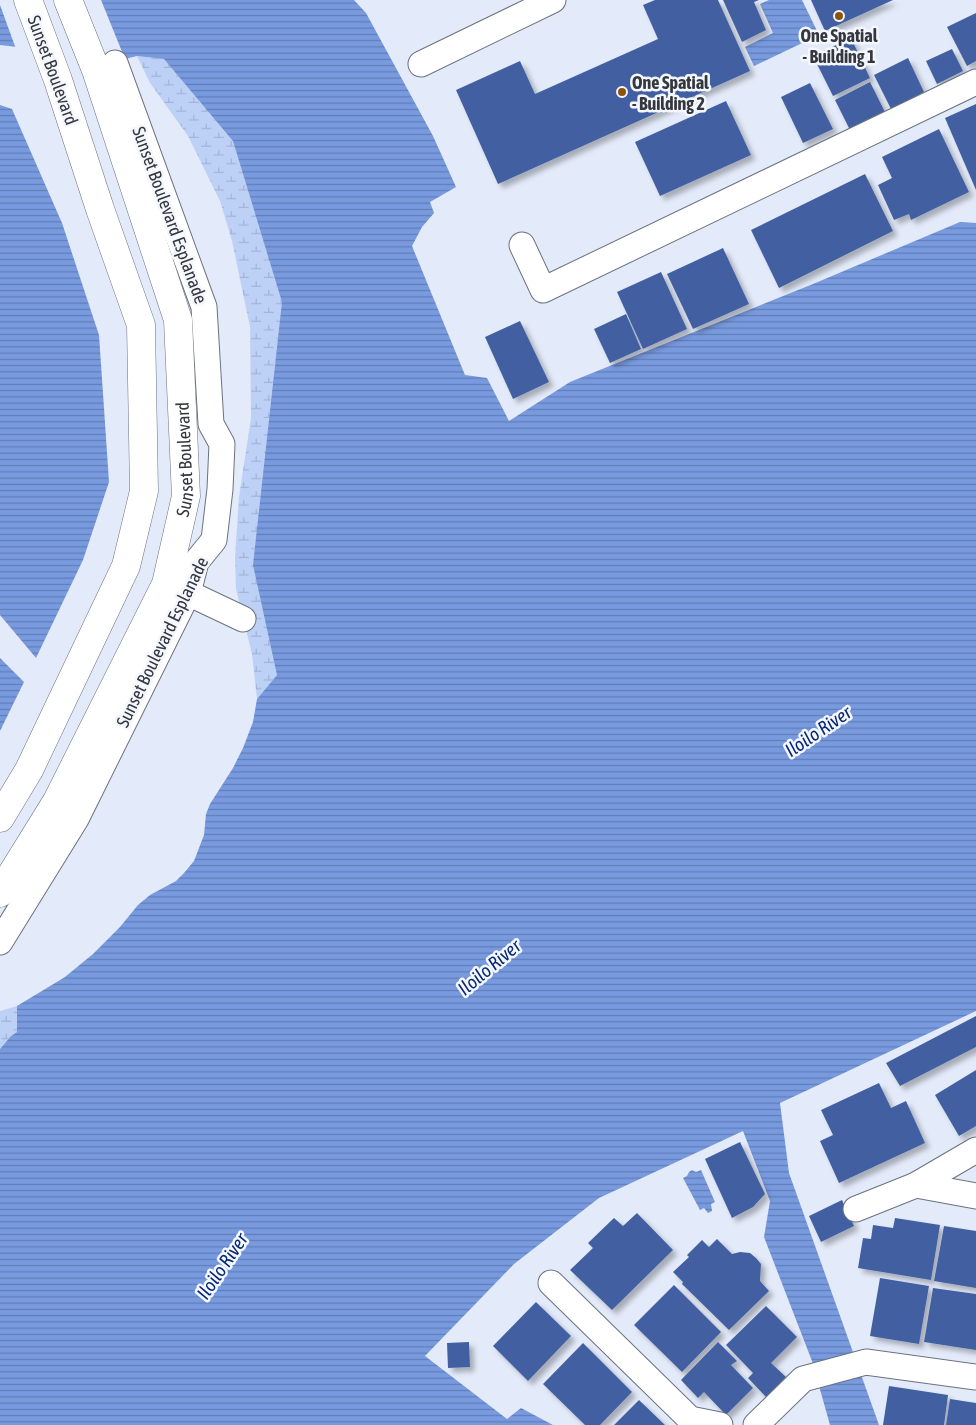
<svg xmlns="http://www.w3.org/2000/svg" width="976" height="1425" font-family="'Asap Condensed',sans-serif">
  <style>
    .wetland { fill: url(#wetland-marsh) }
    .water { fill: url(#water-rules) }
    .pier { fill: #e3eaf9 }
    .building { fill: #4261a1; filter: url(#shadow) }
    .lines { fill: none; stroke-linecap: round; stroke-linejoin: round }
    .street-casing { stroke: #6b727f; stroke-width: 27 }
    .secondary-casing { stroke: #6b727f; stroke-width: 29 }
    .street { stroke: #fff; stroke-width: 25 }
    .secondary { stroke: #fff; stroke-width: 28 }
    .poi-dot { fill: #8c530b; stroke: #f4f7fd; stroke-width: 2 }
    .labels { text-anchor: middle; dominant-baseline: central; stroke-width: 5; stroke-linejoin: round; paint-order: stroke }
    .poi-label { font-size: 18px; font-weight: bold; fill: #34373d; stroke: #f4f7fd }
    .street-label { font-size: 18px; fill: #34373d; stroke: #f4f7fd }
    .water-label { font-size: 19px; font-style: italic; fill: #082877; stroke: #f4f7fd }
  </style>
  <defs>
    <pattern id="wetland-marsh" width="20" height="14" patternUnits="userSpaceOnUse" patternTransform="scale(1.25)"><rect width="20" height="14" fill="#bdd1f7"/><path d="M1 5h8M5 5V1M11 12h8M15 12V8" fill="none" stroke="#a3b4d5"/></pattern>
    <pattern id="water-rules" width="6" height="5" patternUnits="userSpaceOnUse" patternTransform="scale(1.25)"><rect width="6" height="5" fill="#789adf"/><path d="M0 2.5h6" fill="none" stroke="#637eb6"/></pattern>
    <filter id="shadow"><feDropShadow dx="4.5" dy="4.5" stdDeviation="2.5" flood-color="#0004"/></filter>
  </defs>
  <rect width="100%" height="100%" fill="#e3eaf9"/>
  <g class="wetland">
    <path d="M137,56L164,59L242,123L288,297L277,675L257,699L252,654L236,589L235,558L239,497L251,418L250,327L232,241L220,201L188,136L150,83Z"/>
    <path d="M17,1006V1032L11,1036L0,1049V1011Z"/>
  </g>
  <g class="water">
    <path d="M0,0H354L366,13L433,136L456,187L430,202L434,213L422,227L412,246L465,375L487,378L509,421L570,382L813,284L960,222L976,223V1011L780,1103L789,1173L879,1425H830L812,1361L764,1237L770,1201L743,1131L599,1198L514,1264L425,1356L507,1419L521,1408L553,1425H0V1049L11,1036L17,1032V1006L65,977L93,954L120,927L138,905L150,895L176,881L184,873L194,861L204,835L206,814L210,804L233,768L243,748L253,722L257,699L277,675L253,565L282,302L233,141L164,59L137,56L125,59L0,45Z"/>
    <path d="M769,0H802L819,35L754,66L745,47L773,33L760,4Z"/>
    <path d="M0,105L12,109L62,223L99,335L109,482L83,560L36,658L0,615Z"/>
    <path d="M0,658L24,682L0,731Z"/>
    <path d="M692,1170L696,1172L701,1170L715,1202L711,1204L712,1211L708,1213L704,1208L700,1210L683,1178L687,1176L689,1172Z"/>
  </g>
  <path class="pier" d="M0,0H101L125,59L120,61L16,49L0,5Z"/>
  <g class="building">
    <path d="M655,0H718L750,71L498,184L456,90L520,61L535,94L658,39L643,5Z"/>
    <path d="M723,0H759L754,2L766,30L742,42Z"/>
    <path d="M811,0H893L825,31Z"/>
    <path d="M976,13V61L967,66L947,27Z"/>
    <path d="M851,38L870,78L833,96L813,56Z"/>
    <path d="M952,49L963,71L937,84L926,61Z"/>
    <path d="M908,58L924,92L891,109L874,75Z"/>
    <path d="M870,82L886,114L851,132L835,100Z"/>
    <path d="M810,83L833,129L803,143L781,97Z"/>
    <path d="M726,101L751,155L660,196L635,142Z"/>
    <path d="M976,104V190L945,118Z"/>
    <path d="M939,129L969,192L911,220L909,214L894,220L878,185L892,178L882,157Z"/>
    <path d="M865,174L893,231L779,288L751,230Z"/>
    <path d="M723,248L749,304L693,329L667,274Z"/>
    <path d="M661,272L687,329L643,349L617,292Z"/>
    <path d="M626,314L641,349L610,363L594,329Z"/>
    <path d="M520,321L549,382L513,399L485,337Z"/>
    <path d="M976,1016V1047L900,1086L886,1063Z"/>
    <path d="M976,1070V1126L959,1136L935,1095Z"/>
    <path d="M879,1083L891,1108L906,1101L925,1143L839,1183L820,1141L833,1135L821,1110Z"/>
    <path d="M740,1142L765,1194L753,1207L732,1218L705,1159Z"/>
    <path d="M842,1200L854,1226L821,1242L809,1216Z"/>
    <path d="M637,1213L673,1250L612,1310L570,1270L593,1248L588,1243L614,1218L623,1226Z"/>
    <path d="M895,1218L940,1225L931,1280L858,1268L863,1238L871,1239L873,1225L893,1228Z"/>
    <path d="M944,1226L976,1231V1288L934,1281Z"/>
    <path d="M717,1239L732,1254L740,1252L750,1253L756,1258L761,1264L760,1281L769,1291L729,1330L682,1284L683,1282L673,1272L689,1257L687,1255L702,1240L709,1247Z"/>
    <path d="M880,1278L929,1286L919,1344L870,1336Z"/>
    <path d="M674,1285L721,1332L682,1372L634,1325Z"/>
    <path d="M933,1288L976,1294V1350L924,1342Z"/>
    <path d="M536,1302L571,1336L528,1381L493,1346Z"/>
    <path d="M766,1306L797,1337L771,1363L786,1377L766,1397L748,1378L753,1373L726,1345Z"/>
    <path d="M469,1342L470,1367L448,1368L447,1343Z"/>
    <path d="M718,1342L737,1361L731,1365L753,1388L726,1415L704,1392L698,1398L681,1380Z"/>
    <path d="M583,1343L632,1392L600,1425H585L543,1384Z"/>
    <path d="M889,1386L948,1395L944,1425H883Z"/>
    <path d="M950,1399L976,1403V1425H946Z"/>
    <path d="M639,1400L665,1425H614Z"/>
  </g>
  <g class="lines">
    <g class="street-casing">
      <g id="street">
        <path d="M421,64L553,0"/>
        <path d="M522,245L543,290L976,82"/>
        <path d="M188,593L243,619"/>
        <path d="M0,942L76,819L188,593L196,562L214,540L220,489L222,444L211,424L204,307L115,63"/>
        <path d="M916,1185L976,1196"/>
        <path d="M856,1209L916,1185L976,1150"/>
        <path d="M551,1283L690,1419L720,1425"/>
        <path d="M756,1425L803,1379L866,1362L976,1377"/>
      </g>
    </g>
    <g class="secondary-casing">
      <g id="secondary">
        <path d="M0,818L29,770L126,566L144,491L141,325L100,209L58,80L28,0"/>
        <path id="s1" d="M0,893L57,801L166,584L186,496L178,320L96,70L68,0"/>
      </g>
    </g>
    <use href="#street" class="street"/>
    <use href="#secondary" class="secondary"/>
  </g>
  <g class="poi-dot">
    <circle cx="839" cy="16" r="5"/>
    <circle cx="622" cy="92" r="5"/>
  </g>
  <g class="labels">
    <g class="poi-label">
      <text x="839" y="35">One Spatial<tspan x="839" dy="21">- Building 1</tspan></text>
      <text x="632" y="82" text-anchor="start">One Spatial<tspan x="632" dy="21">- Building 2</tspan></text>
    </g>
    <g class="street-label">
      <text transform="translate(53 70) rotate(70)">Sunset Boulevard</text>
      <text transform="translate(170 215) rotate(70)">Sunset Boulevard Esplanade</text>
      <text stroke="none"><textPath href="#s1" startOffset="478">Sunset Boulevard</textPath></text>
      <text transform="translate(162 642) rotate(-64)">Sunset Boulevard Esplanade</text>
    </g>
    <g class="water-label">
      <text transform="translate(818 731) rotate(-34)">Iloilo River</text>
      <text transform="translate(489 967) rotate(-40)">Iloilo River</text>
      <text transform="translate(222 1266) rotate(-56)">Iloilo River</text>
    </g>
  </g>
</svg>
